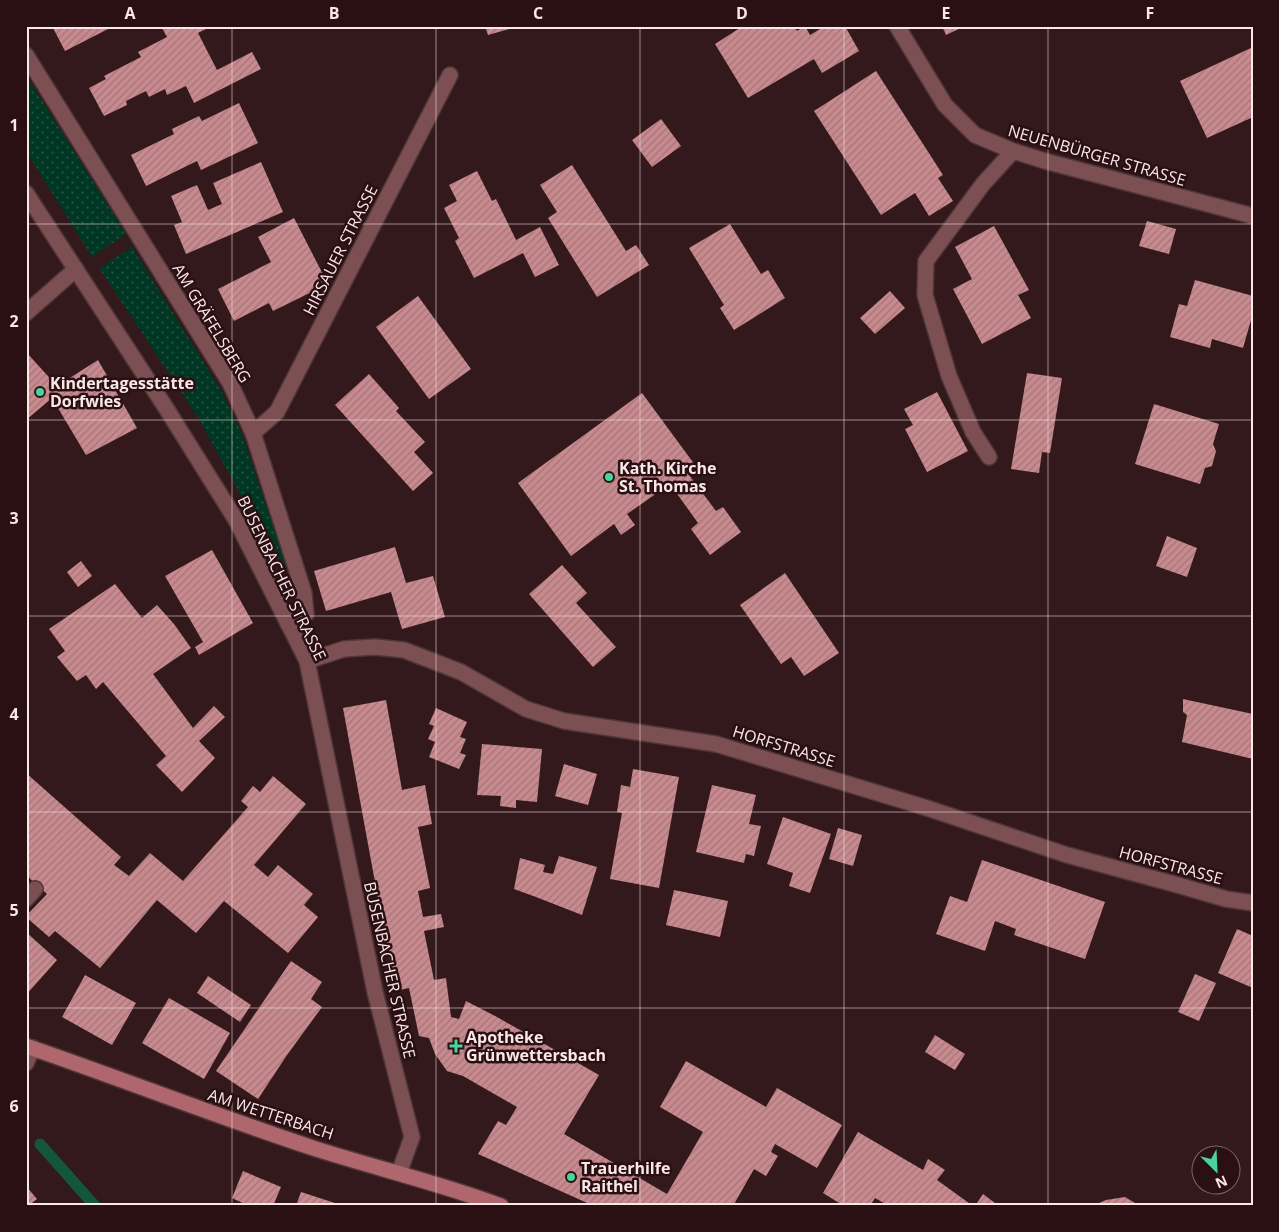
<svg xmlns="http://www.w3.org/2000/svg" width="1279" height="1232" font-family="'Open Sans',sans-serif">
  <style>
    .grass { fill: url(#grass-dots) }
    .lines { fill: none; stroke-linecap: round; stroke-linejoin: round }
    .stream { stroke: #14553d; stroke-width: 11 }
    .building { fill: url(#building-hatch) }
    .lane-casing { stroke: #503638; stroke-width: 18 }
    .street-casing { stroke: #503638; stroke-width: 18 }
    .secondary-casing { stroke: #503638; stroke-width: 18 }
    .lane { stroke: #7c4f52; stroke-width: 15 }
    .street { stroke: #7c4f52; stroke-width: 15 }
    .secondary { stroke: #af676d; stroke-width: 15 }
    .grid { fill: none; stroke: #fae7e7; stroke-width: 1; stroke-opacity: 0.55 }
    .poi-dot { fill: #47d49e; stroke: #2a1013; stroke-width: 2 }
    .labels { text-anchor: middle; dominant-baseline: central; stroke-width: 5; stroke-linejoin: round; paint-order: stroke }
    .street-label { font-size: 16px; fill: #fae7e7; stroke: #2a1013 }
    .poi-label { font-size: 16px; font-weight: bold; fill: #fae7e7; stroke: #2a1013; text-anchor: start }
    .neatline { fill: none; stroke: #fae7e7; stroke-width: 2 }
    .grid-label { font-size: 16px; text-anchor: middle; font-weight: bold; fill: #fae7e7 }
  </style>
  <defs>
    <pattern id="grass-dots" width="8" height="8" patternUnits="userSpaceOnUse" patternTransform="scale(1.25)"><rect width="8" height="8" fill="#003724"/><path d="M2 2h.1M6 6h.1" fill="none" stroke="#265444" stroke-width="1.8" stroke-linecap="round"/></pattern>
    <pattern id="building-hatch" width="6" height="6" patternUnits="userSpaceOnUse" patternTransform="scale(1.25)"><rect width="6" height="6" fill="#c88a8e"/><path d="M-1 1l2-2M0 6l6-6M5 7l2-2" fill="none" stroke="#a27578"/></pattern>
  </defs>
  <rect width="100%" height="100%" fill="#34191c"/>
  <g class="grass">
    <path d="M26,75L126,234L92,257L26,151Z"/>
    <path d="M132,247L221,390L242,434L286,565L280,567L199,419L99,268Z"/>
  </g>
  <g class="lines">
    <path class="stream" d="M40,1144L95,1206"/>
  </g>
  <g class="building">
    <path d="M52,26H114L65,51Z"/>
    <path d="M161,26H212L198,33L217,70L252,52L261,69L194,103L186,86L167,95L165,89L149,97L146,91L126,101L127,105L104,116L89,88L106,79L104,76L141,57L138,52L167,37Z"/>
    <path d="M485,26H516V27L488,35Z"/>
    <path d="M743,26H794L797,31L805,26L810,35L825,26H845L859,51L822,73L814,59L748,98L715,44Z"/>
    <path d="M942,26H965L946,35Z"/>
    <path d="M1253,47V117L1207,138L1180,81Z"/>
    <path d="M876,71L943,175L938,178L953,201L929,216L915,193L881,215L814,111Z"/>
    <path d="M239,103L258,143L201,170L197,161L146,186L131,155L174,134L172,129L199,116L202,121Z"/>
    <path d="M661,119L681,146L652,167L632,140Z"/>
    <path d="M261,162L283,212L186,254L174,225L182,222L171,196L197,185L208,210L222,204L213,183Z"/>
    <path d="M572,165L626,251L636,245L649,265L597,297L548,218L557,212L540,185Z"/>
    <path d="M477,171L492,201L496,199L516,240L540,227L559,265L535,277L523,253L474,278L455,241L459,238L444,208L457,201L449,185Z"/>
    <path d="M294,218L328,284L273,311L269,303L234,321L218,289L271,262L258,237Z"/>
    <path d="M1147,221L1176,229L1169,254L1139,246Z"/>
    <path d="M730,224L761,274L768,270L785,298L734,330L720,308L724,305L689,248Z"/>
    <path d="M994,226L1029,290L1018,295L1031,318L982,344L953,289L972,279L955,247Z"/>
    <path d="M1195,280L1253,296V313L1243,348L1212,339L1210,348L1170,337L1179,304L1187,306Z"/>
    <path d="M890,291L905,308L875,334L860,318Z"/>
    <path d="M418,296L471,369L429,399L376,327Z"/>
    <path d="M26,352L57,386L98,360L137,428L86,455L52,398L26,420Z"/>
    <path d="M1027,373L1062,378L1050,453L1042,452L1039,473L1011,469Z"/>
    <path d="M369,374L399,408L396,411L425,442L414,452L433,473L413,491L335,405Z"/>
    <path d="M937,392L968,451L927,472L905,429L913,425L904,409Z"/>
    <path d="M642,393L695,465L686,471L716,511L723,507L741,532L710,555L691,529L698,523L670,484L627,514L635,525L621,535L614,524L571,556L518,483Z"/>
    <path d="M1154,404L1219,424L1213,444L1216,451L1212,466L1205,468L1200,484L1135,464Z"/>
    <path d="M1167,536L1197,548L1187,577L1156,566Z"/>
    <path d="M395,547L406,583L433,576L445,617L402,629L391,592L326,611L314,571Z"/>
    <path d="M212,550L253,623L199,655L195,647L203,642L165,576Z"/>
    <path d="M81,561L92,576L78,587L67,572Z"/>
    <path d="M562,565L587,593L576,603L616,647L593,667L529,594Z"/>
    <path d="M785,573L839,653L804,676L791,657L781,664L740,605Z"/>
    <path d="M115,584L142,618L157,605L174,624L191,648L153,674L193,728L214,706L225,717L199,741L215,758L182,792L156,765L166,756L103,682L96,689L86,675L77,681L57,657L65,651L49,629Z"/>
    <path d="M1183,699L1253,714V759L1182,742L1187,715L1183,712Z"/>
    <path d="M386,700L402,790L425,785L432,824L418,827L430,888L418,891L423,917L441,914L444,927L424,931L434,980L446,978L451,1017L459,1019L466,1001L497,1017L599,1075L564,1134L667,1194L703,1132L660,1107L686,1061L766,1107L777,1088L842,1125L817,1168L775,1144L771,1152L778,1156L766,1176L754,1169L733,1206H594L478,1154L498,1121L506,1125L517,1107L463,1076L447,1071L435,1054L429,1038L419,1036L409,988L395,991L343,708Z"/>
    <path d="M436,708L467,722L460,737L466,739L460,753L466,755L459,769L429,757L435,742L428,739L434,726L429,724Z"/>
    <path d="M482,744L542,749L537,802L516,800V808L500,806L501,796L477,795Z"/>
    <path d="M564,764L597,774L588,805L555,796Z"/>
    <path d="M633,769L679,777L659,888L610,879L622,813L617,812L621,785L630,787Z"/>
    <path d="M26,773L121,857L114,865L129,876L150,853L183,881L248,807L241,801L253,786L260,792L273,776L306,804L254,865L268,877L278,865L313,894L304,905L318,917L288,953L224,901L196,933L157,900L100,968L55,931L49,937L26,917V916L47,894L26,875Z"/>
    <path d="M712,785L756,795L749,824L761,826L754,856L746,854L744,863L696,852Z"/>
    <path d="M783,817L831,834L810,893L789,886L793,873L767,864Z"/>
    <path d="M838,828L862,835L853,866L829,859Z"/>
    <path d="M559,856L597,867L582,915L536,897L514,889L520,858L545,865L543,872L553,874Z"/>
    <path d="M982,860L1105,902L1085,959L1014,935L1016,929L995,921L985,951L936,934L950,896L967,902Z"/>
    <path d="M674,890L728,901L720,937L666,925Z"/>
    <path d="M1237,929L1253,936V988L1218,973Z"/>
    <path d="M26,932L57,960L26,995Z"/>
    <path d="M291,961L322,982L311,999L322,1007L287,1055L258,1099L216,1071Z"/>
    <path d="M1195,974L1216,983L1199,1021L1178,1012Z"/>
    <path d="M85,975L136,1003L112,1045L62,1017Z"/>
    <path d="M208,976L251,1005L240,1022L197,993Z"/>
    <path d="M169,998L230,1033L204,1079L142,1043Z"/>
    <path d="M935,1035L965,1054L955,1070L925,1052Z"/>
    <path d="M858,1132L923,1170L928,1159L945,1170L937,1180L973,1206H889L875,1198L870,1206H844L823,1193Z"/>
    <path d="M243,1171L281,1187L273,1206H249L232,1198Z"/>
    <path d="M26,1186L37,1199L28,1206H26Z"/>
    <path d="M301,1192L341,1205V1206H296Z"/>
    <path d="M983,1194L999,1206H975Z"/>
    <path d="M1125,1197L1140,1206H1092L1106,1200Z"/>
  </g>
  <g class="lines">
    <g class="lane-casing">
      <g id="lane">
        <path d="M989,457L973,432L949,376L925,295L926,261L983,184L1013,151"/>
        <path d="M26,899L35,889"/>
      </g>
    </g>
    <g class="street-casing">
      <g id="street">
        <path d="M897,26L945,105L975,135L1013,151L1045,161L1253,216"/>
        <path d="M26,55L230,383L253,433L304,593L306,614L288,624"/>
        <path d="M26,193L166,408L236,520L307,661L375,992L412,1137L399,1173"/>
        <path d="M26,313L76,269"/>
        <path d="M253,433L277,412L450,75"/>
        <path d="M307,661L344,649L375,647L404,650L461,672L526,709L564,721L716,744L927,808L1067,855L1174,884L1226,899L1253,903"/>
        <path d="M26,1063L33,1048"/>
      </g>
    </g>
    <g class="secondary-casing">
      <path id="secondary" d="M26,1046C122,1079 216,1116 313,1148C375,1168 440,1183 501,1206"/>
    </g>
    <use href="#lane" class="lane"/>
    <use href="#street" class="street"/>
    <use href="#secondary" class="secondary"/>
  </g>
  <path class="grid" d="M232,26V1206M436,26V1206M640,26V1206M844,26V1206M1048,26V1206M26,224H1253M26,420H1253M26,616H1253M26,812H1253M26,1008H1253"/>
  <g class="poi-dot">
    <circle cx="40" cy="392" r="5"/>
    <circle cx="609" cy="477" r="5"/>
    <path d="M453.5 1038.5h5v5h5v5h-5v5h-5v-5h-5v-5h5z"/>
    <circle cx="571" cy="1177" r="5"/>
  </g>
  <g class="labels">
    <g class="street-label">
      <text transform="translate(1097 155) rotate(16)">NEUENBÜRGER STRASSE</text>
      <text transform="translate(340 250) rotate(-63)">HIRSAUER STRASSE</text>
      <text transform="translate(212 323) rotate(59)">AM GRÄFELSBERG</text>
      <text transform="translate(282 578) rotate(64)">BUSENBACHER STRASSE</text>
      <text transform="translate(784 746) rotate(17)">HORFSTRASSE</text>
      <text transform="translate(1171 865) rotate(15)">HORFSTRASSE</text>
      <text transform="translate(390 970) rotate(77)">BUSENBACHER STRASSE</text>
      <text transform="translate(271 1114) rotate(18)">AM WETTERBACH</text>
    </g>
    <g class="poi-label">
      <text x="50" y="383">Kindertagesstätte<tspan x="50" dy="18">Dorfwies</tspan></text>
      <text x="619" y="468">Kath. Kirche<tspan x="619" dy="18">St. Thomas</tspan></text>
      <text x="466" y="1037">Apotheke<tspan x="466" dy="18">Grünwettersbach</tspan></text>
      <text x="581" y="1168">Trauerhilfe<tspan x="581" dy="18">Raithel</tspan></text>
    </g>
  </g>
  <rect width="1279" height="1232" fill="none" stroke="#2a1013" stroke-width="55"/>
  <g transform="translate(1216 1170) rotate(156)"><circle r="24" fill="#2a1013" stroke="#7d6668"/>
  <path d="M0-4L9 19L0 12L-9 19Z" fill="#47d49e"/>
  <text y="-8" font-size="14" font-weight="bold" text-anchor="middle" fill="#fae7e7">N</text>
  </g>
  <rect x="28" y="28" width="1224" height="1176" class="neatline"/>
  <g class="grid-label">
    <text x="130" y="19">A</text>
    <text x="334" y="19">B</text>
    <text x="538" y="19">C</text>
    <text x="742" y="19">D</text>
    <text x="946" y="19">E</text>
    <text x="1150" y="19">F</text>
    <text x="14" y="131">1</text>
    <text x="14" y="327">2</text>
    <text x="14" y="524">3</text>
    <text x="14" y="720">4</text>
    <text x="14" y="916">5</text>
    <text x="14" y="1112">6</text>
  </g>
</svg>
